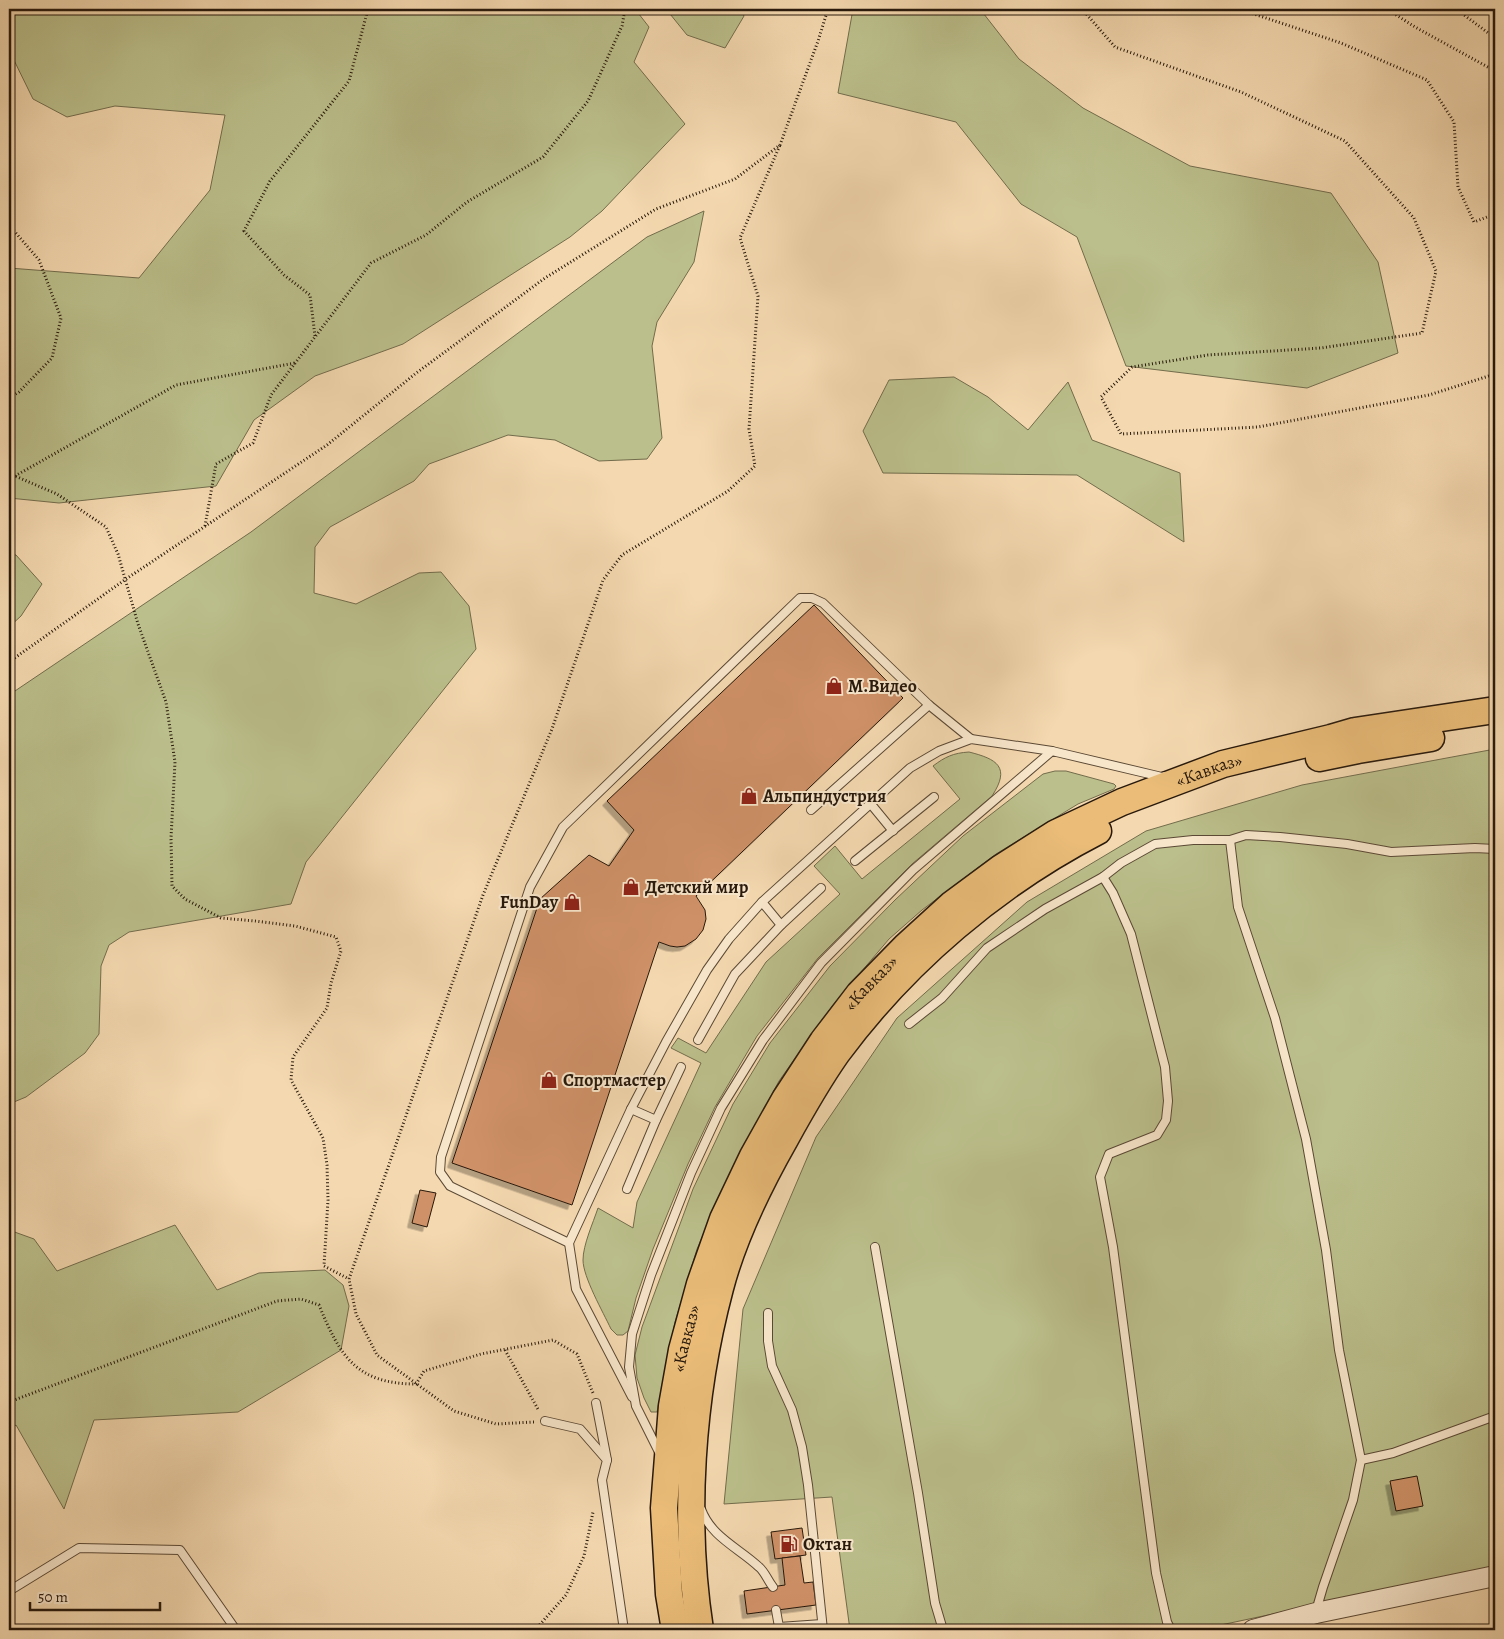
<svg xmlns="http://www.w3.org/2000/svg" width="1504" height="1639" font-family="Alegreya,serif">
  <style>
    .green { fill: #bbbf8b; stroke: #726c4c }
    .building { fill: #cf9167; stroke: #28190c; filter: url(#shadow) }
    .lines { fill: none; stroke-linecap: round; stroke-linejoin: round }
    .service-casing { stroke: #5b4935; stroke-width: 10 }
    .tertiary-casing { stroke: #5b4935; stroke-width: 22 }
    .primary-casing { stroke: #28190c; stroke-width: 29 }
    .path { stroke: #28190c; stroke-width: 3; stroke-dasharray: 1 2.5; stroke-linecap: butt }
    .service { stroke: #f8e6cb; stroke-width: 8 }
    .tertiary { stroke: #f8e6cb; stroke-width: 20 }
    .primary { stroke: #eabc78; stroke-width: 26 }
    .labels { text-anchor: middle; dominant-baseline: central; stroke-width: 4; stroke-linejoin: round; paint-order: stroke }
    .poi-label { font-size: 18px; font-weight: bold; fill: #28190c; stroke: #f8e6cb; text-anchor: start }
    .street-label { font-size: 18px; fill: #28190c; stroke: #f8e6cb }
  </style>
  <defs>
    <filter id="shadow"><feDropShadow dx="-4.5" dy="4.5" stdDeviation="0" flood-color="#0004"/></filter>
  </defs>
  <rect width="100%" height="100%" fill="#f4d8af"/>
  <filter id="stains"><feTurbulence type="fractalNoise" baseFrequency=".004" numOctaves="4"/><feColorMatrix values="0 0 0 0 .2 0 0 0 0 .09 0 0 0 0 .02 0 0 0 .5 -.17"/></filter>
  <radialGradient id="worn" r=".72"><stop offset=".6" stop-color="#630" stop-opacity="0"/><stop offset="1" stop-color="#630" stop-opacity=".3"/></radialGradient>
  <g class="green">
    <path d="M9,9H635L649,27L634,62L685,124L602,211L570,237L403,344L315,376L254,420L216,486L59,503L9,498V268L139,278L210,190L225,115L115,106L67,117L33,99L9,50Z"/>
    <path d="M666,9H741L744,16L725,48L687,35Z"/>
    <path d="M853,9H980L1019,59L1083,108L1190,166L1331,193L1378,262L1398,353L1307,388L1126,366L1077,237L1021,204L956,122L838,93Z"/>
    <path d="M704,211L694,262L657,322L652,346L662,438L647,459L599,461L555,440L508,435L429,464L414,481L330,527L315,547L314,593L356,604L419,573L441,572L469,606L476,649L306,862L291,904L129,932L109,945L101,966L99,1034L85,1053L26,1097L9,1104V695L251,532L647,237Z"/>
    <path d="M954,377L988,397L1028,430L1068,382L1092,440L1180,473L1184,542L1077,475L883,473L863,431L889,380Z"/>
    <path d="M9,553L16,555L42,584L21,616L9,627Z"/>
    <path d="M1495,749V1567L1216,1626L1205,1630H850L832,1497L724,1504L743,1309L816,1137L897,1018L1027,902L1146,831L1302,785Z"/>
    <path d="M969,752C997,759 1011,767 992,796L912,864L818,958L757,1036L715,1107L688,1164L653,1249L636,1298L628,1331L623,1335H617L611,1329C603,1312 583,1277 583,1260C583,1245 593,1223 598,1208L633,1228L637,1202L701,1063L671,1048L678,1038L706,1053L766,962L840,894L814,866L835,846L862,879L960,799L933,766C945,757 953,753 969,752Z"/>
    <path d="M1055,771H1066L1114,784L1116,786L1114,789L1078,804L996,854L922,910L889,939L833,1005L779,1081L730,1173L697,1249L675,1322L657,1412H651L644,1398L637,1378L635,1355L642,1327L693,1189L733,1104L770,1043L830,966L895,900L963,836L1043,774Z"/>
    <path d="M175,1225L217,1290L259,1273L325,1270L343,1285L349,1306L341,1350L238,1412L94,1420L64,1509L16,1425L9,1430V1230L34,1239L57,1271Z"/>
  </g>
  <g class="building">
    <path d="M814,605L903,698L696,896L705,910L706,919L703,930L696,939L685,946L677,947L670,946L659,942L572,1205L452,1163L540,899L589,855L609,866L634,830L607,801Z"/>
    <path d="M420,1190L436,1193L427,1227L412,1223Z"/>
    <path d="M1417,1476L1423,1506L1396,1511L1390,1481Z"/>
    <path d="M802,1528L806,1555L775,1559L771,1532Z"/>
    <path d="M800,1556L804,1583L813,1582L816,1605L747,1614L744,1591L785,1585L782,1558Z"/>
  </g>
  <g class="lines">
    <g class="service-casing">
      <g id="service">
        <path d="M870,803L893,831"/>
        <path d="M811,810L929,705L971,739"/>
        <path d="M1230,840L1246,835L1280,837L1347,844L1391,852L1475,848L1495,849"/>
        <path d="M855,861L934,797"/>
        <path d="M1103,877L1121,863L1155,844L1193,840H1230L1238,907L1275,1018L1306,1139L1326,1250L1339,1350L1361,1460L1353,1500L1323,1587L1316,1611"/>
        <path d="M762,902L781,925"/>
        <path d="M909,1024L942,998L987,948L1045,909L1103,877L1113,893L1131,934L1165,1067L1168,1101L1166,1120L1157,1135L1109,1154L1100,1177L1113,1247L1156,1573L1167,1622L1171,1630"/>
        <path d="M698,1040L735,974L781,925L821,888"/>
        <path d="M631,1109L656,1120"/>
        <path d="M627,1189L656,1120L681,1067"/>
        <path d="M569,1243L450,1186L440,1172L441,1157L530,887L563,827L800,598H812L823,603L929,705"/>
        <path d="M875,1247L918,1493L935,1603L943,1630"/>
        <path d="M768,1313V1341L772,1366L792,1410L802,1447L808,1485L823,1630"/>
        <path d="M632,1397L576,1289L569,1243L631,1109L666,1042L707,970L729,939L762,902L910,768L939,751L971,739L1052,751"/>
        <path d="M596,1403L607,1460"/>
        <path d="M545,1421L580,1429L607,1460L602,1480L624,1630"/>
        <path d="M659,1452L636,1406L629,1367L632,1334L651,1275L691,1173L721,1108L763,1040L821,963L913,870L1052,751L1162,777L1165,776"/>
        <path d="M1361,1460L1393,1453L1495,1416"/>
        <path d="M701,1509C711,1537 739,1548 759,1567C765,1572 768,1581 773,1587"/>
        <path d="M9,1591L79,1548L180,1550L236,1630"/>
        <path d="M776,1610L779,1627L777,1629"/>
        <path d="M779,1627L822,1624"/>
      </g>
    </g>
    <g class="tertiary-casing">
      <path id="tertiary" d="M1253,1630L1316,1613L1495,1576"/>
    </g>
    <g class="primary-casing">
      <g id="primary">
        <path d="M1319,758L1358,750L1431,738"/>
        <path id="s1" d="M675,1630L669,1594L664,1508L672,1406L682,1350L700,1284L723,1219L753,1156L785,1099L823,1041L859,994L906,946L951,905L1001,868L1056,833L1122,802L1223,764L1331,738L1355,731L1495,710"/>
        <path d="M700,1630C683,1519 691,1397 720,1288C733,1238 760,1183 785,1139C801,1110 818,1080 837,1053C905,961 997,883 1098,831"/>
      </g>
    </g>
    <g class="path">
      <path d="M1082,9L1115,47L1241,92L1345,141L1414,218L1436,271L1422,333L1321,348L1208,355L1132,367L1101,397L1121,434L1258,427L1429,395L1495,374"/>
      <path d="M1239,9L1341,43L1427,80L1454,122L1458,187L1474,222L1495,214"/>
      <path d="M1387,9L1415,27L1495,71"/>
      <path d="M1456,9L1495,38"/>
      <path d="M9,225L39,260L61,318L52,358L19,392L9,398"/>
      <path d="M315,336L310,295L284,275L244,231L270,181L349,81L368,9"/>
      <path d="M9,475L15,476L57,494L106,527L118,554L138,624L166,702L175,762L171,838L172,886L185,899L221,918L255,921L295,926L336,937L341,951L331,983L327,1008L293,1057L291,1080L323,1138L327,1165L328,1200L324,1266L349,1279"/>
      <path d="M15,476L176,385L295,363"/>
      <path d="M205,526L216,464L253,443L271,395L371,263L426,235L467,202L543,157L588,101L622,26L625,9"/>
      <path d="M9,662L126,579L327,445L415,374L545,278L656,209L735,179L780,145L818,41L828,9"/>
      <path d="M505,1350L539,1411"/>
      <path d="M9,1402L277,1301L301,1299L319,1305C340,1356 356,1384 416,1384L424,1371L481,1354L553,1340L577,1354L593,1393"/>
      <path d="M534,1422L496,1424L454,1411L377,1355L356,1314L349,1279L483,895L552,729L603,580L622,555L728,491L755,466L749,429L758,296L740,238L780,145"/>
      <path d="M535,1630L566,1595L584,1556L593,1512"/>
    </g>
    <use href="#service" class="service"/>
    <use href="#tertiary" class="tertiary"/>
    <use href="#primary" class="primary"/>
  </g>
  <defs>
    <g id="shop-bare" transform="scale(1.35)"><path d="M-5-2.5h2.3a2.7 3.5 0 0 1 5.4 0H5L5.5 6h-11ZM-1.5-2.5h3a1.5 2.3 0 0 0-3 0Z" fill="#8f2418" stroke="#f8e6cb" stroke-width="2.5" paint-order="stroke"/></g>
    <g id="fuel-bare" transform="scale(1.35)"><path d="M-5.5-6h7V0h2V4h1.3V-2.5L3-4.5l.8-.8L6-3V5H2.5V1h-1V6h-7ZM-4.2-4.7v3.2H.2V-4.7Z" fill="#8f2418" stroke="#f8e6cb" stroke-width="2.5" paint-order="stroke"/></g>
  </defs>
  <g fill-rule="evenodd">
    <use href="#shop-bare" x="834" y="686"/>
    <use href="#shop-bare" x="749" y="796"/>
    <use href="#shop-bare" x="631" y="887"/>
    <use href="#shop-bare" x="572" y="902"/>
    <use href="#shop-bare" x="549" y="1080"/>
    <use href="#fuel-bare" x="789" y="1544"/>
  </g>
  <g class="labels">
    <g class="poi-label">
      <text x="848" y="686">М.Видео</text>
      <text x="763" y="796">Альпиндустрия</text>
      <text x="645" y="887">Детский мир</text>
      <text x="558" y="902" text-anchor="end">FunDay</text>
      <text x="563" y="1080">Спортмастер</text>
      <text x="803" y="1544">Октан</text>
    </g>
    <g class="street-label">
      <text stroke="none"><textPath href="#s1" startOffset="1104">«Кавказ»</textPath></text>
      <text stroke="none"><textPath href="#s1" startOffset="699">«Кавказ»</textPath></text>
      <text stroke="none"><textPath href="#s1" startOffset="294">«Кавказ»</textPath></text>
    </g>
  </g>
  <rect width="1504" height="1639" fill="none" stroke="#f4d8af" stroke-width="30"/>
  <rect x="10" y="10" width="1484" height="1619" fill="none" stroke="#28190c" stroke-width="2.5"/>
  <rect x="15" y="15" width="1474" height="1609" fill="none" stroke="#28190c"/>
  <path d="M30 1602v8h130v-8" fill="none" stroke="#28190c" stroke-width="2.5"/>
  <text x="38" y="1602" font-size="15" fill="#28190c" stroke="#f8e6cb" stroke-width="4" paint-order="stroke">50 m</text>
  <rect width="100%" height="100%" filter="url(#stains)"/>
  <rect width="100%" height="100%" fill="url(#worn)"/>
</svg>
